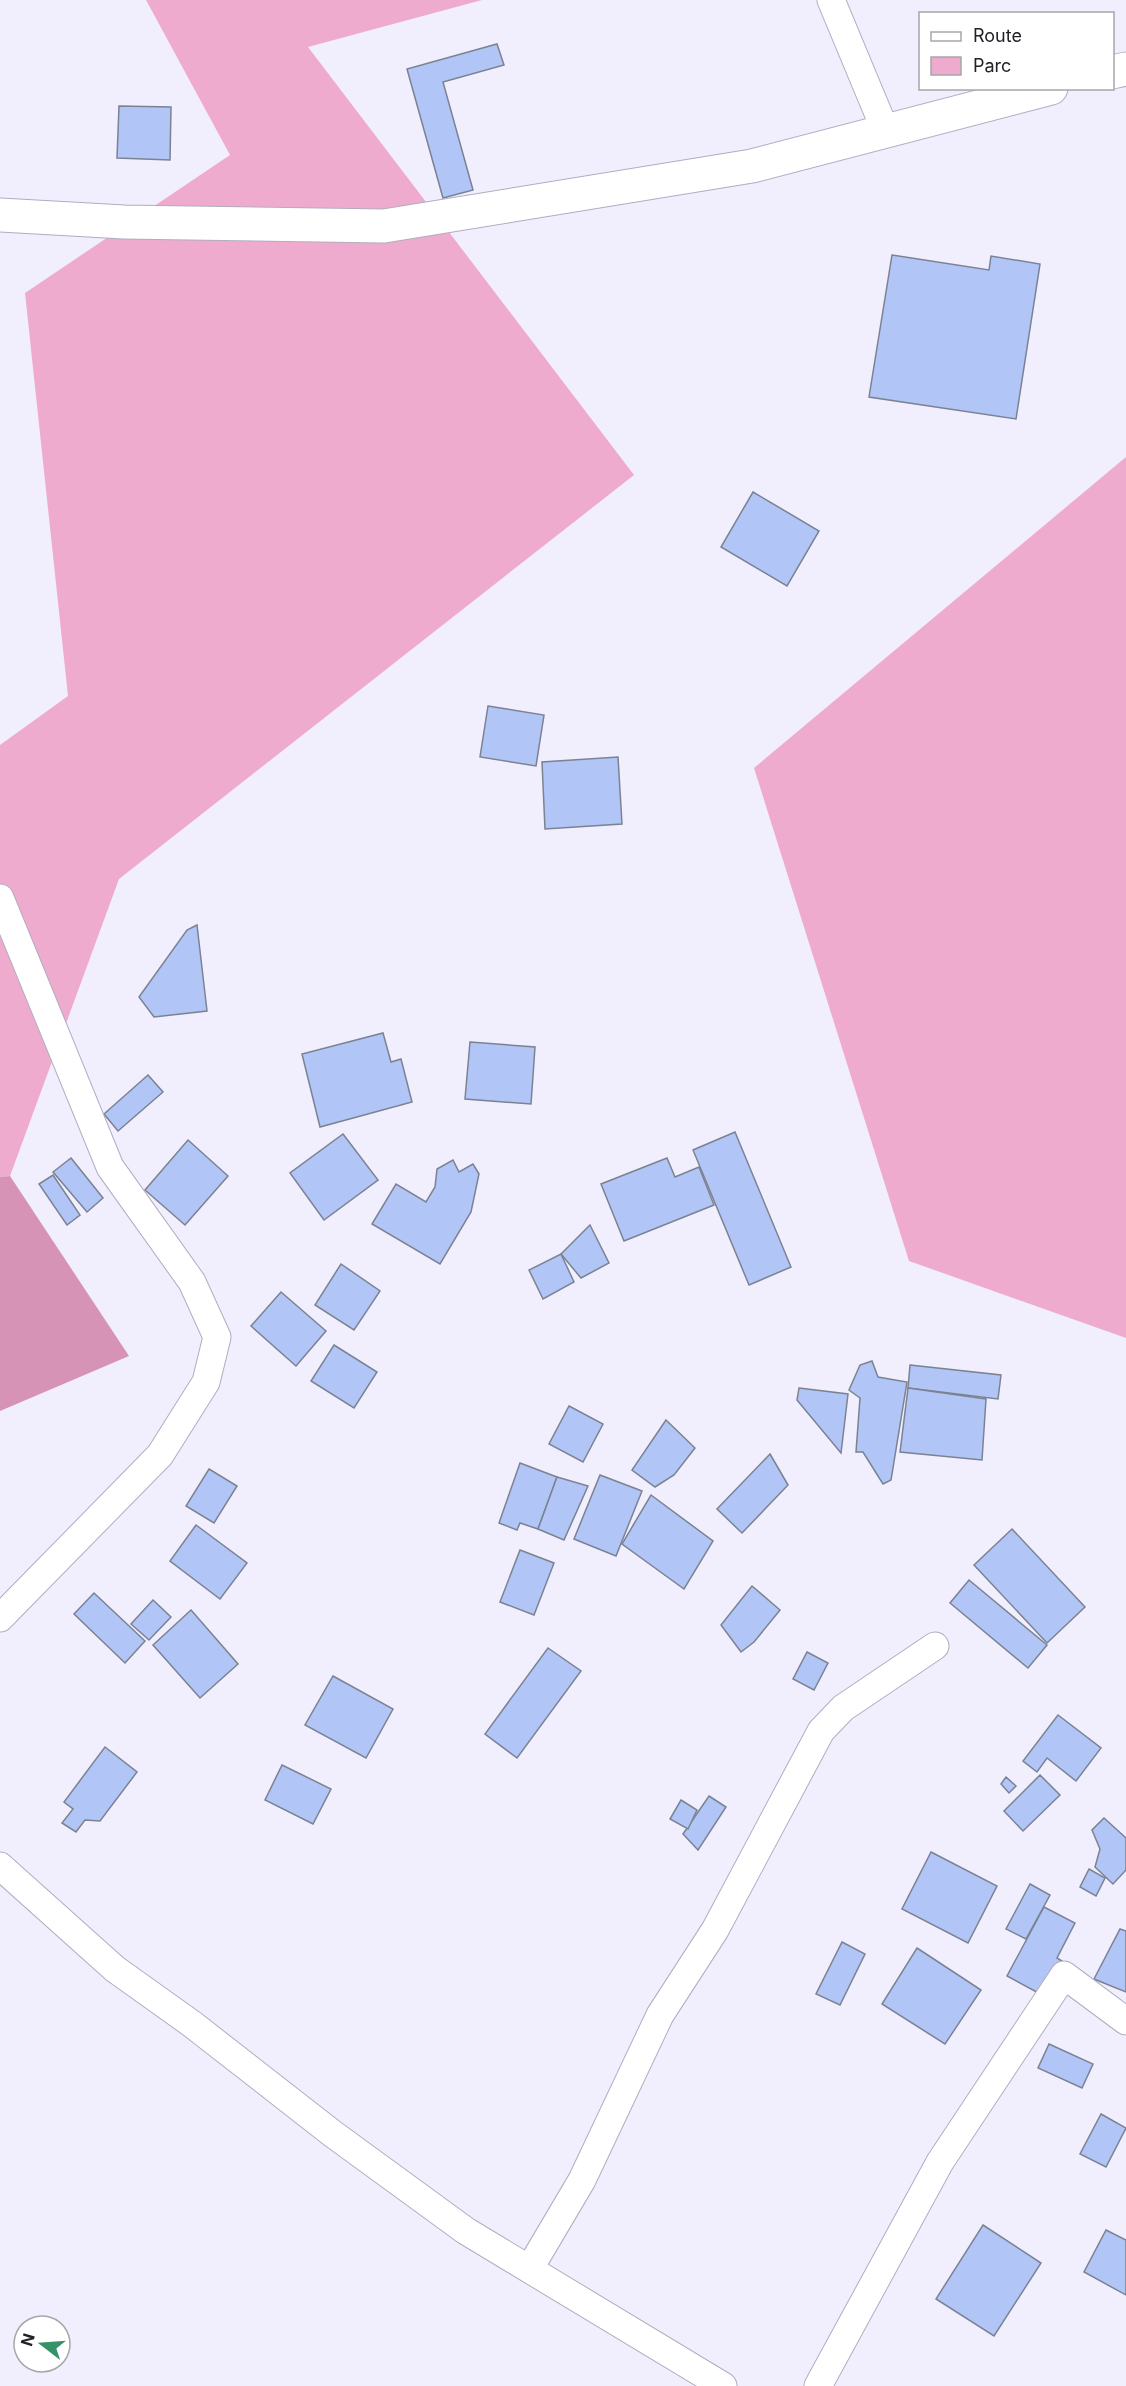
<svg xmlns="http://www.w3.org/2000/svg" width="1126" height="2386" font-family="Inter,sans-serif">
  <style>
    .green { fill: #efabcd }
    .forest { fill: #d793b5 }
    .building { fill: #b1c5f7; stroke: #7b8292; stroke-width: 1.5 }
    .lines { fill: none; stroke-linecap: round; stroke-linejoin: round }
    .minor-casing { stroke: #b1adc0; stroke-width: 29 }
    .tertiary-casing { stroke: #b1adc0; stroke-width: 35 }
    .minor { stroke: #fff; stroke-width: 27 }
    .tertiary { stroke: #fff; stroke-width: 33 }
  </style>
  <rect width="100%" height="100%" fill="#f1eefe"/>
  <g class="green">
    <path d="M146,0H482L308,47L634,475L119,879L10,1176L0,1177V745L68,696L25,293L230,155Z"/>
    <path d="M1126,457V1338L909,1261L754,768Z"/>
  </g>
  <path class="forest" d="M10,1176L129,1356L0,1411V1177Z"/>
  <g class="building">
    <path d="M497,44L504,65L443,82L473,190L443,198L407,69Z"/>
    <path d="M119,106L171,107L170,160L117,158Z"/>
    <path d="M892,255L989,270L991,256L1040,264L1016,419L869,397Z"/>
    <path d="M753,492L819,531L787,586L721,547Z"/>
    <path d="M488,706L544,715L536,766L480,757Z"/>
    <path d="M618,757L622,824L545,829L542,762Z"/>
    <path d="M197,925L207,1011L154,1017L139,997L187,930Z"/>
    <path d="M383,1033L391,1062L401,1059L412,1102L320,1127L302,1054Z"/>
    <path d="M470,1042L535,1047L531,1104L465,1099Z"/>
    <path d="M148,1075L163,1092L118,1131L104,1114Z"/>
    <path d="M735,1132L791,1267L749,1285L693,1150Z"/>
    <path d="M343,1134L378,1180L324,1220L290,1173Z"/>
    <path d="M188,1140L228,1176L185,1225L145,1190Z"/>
    <path d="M71,1158L103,1198L87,1212L53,1172Z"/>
    <path d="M667,1158L675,1177L699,1167L714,1205L624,1241L601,1184Z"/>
    <path d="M453,1160L459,1172L473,1164L479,1174L471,1212L440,1264L372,1224L396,1184L426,1202L435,1187L437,1169Z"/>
    <path d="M53,1175L80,1215L67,1225L39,1184Z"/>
    <path d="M590,1225L609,1263L581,1278L561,1254Z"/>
    <path d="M561,1254L574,1282L543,1299L529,1270Z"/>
    <path d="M341,1264L380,1291L354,1330L315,1305Z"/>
    <path d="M281,1292L326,1331L296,1366L251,1326Z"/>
    <path d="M334,1345L377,1372L354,1408L311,1381Z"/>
    <path d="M872,1361L878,1377L907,1382L891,1480L883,1484L863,1452H856L860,1398L849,1390L860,1365Z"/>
    <path d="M910,1365L1001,1375L998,1399L908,1388Z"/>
    <path d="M799,1388L848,1394L841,1453L797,1400Z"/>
    <path d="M908,1388L986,1399L982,1460L900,1452Z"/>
    <path d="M569,1406L603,1424L583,1462L549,1444Z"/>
    <path d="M666,1420L695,1448L674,1475L655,1487L632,1470Z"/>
    <path d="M770,1454L788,1485L742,1533L717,1509Z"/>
    <path d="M520,1463L557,1477L538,1529L520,1523L517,1530L499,1523Z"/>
    <path d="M209,1469L237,1486L214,1523L186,1506Z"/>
    <path d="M600,1475L642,1491L616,1556L574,1539Z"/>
    <path d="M557,1477L588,1486L564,1540L538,1529Z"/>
    <path d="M651,1495L713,1541L684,1589L622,1544Z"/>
    <path d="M196,1525L247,1563L220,1599L170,1561Z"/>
    <path d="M1012,1529L1085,1607L1047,1643L974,1565Z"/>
    <path d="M520,1550L554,1563L534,1615L500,1602Z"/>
    <path d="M969,1580L1047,1645L1028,1668L950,1603Z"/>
    <path d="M752,1586L780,1610L754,1642L741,1652L721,1625Z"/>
    <path d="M94,1593L145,1641L125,1663L74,1614Z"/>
    <path d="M153,1600L171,1617L149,1640L131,1624Z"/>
    <path d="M191,1610L238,1664L200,1698L153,1645Z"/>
    <path d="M548,1648L581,1671L517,1758L485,1734Z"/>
    <path d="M807,1652L828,1663L814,1690L793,1679Z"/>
    <path d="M333,1676L393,1709L366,1758L305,1725Z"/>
    <path d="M1058,1715L1101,1748L1076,1781L1047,1758L1037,1772L1023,1761Z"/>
    <path d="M105,1747L137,1772L100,1821L85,1820L76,1832L62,1823L73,1809L64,1802Z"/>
    <path d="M282,1765L331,1789L313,1824L265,1800Z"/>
    <path d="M1040,1775L1060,1795L1023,1831L1004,1811Z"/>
    <path d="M1006,1777L1016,1786L1009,1793L1001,1784Z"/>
    <path d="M709,1796L726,1807L698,1850L683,1834Z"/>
    <path d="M681,1800L697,1810L688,1829L670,1819Z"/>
    <path d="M1104,1818L1126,1838V1870L1113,1884L1095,1867L1100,1849L1092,1830Z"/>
    <path d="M931,1852L997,1886L968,1943L902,1909Z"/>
    <path d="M1089,1869L1105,1878L1096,1896L1080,1887Z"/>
    <path d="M1030,1884L1050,1895L1026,1939L1006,1929Z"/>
    <path d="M1044,1907L1075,1923L1057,1958L1062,1961L1044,1996L1007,1976Z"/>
    <path d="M1120,1929L1126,1931V1992L1094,1979Z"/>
    <path d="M842,1942L865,1954L840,2005L816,1994Z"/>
    <path d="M917,1948L981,1990L945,2044L882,2004Z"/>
    <path d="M1049,2044L1093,2064L1082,2088L1038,2068Z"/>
    <path d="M1101,2114L1126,2128L1106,2167L1080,2154Z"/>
    <path d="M983,2225L1041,2263L994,2336L936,2299Z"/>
    <path d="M1106,2230L1126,2240V2295L1084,2272Z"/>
  </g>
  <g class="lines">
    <g class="minor-casing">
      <g id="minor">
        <path d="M831,0L886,132"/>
        <path d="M0,898L110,1167L192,1282L217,1337L206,1382L160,1455L0,1618"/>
        <path d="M0,1866L115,1969L192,2024L333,2134L466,2231L723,2386"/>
        <path d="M530,2268L582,2180L660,2015L715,1930L821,1731L843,1708L935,1646"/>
        <path d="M818,2386L940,2162L1064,1975L1126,2021"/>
      </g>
    </g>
    <g class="tertiary-casing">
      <g id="tertiary">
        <path d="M1112,72L1126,69"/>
        <path d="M0,215L124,222L384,226L752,166L1051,88"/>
      </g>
    </g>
    <use href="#minor" class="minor"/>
    <use href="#tertiary" class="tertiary"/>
  </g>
  <rect x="919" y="12" width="195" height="78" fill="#ffffff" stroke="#a7a6a9" stroke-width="1.5"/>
  <rect x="931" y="32" width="30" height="9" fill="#ffffff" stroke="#a7a6a9" stroke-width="1.5"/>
  <text x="973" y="42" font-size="18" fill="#232128">Route</text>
  <rect x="931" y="57" width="30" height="18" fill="#efabcd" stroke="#a7a6a9" stroke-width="1.5"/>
  <text x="973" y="72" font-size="18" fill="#232128">Parc</text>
  <g transform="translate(42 2344) rotate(287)"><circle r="28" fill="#ffffff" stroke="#a7a6a9" stroke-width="1.5"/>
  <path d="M0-4.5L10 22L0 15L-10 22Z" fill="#35926a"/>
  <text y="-9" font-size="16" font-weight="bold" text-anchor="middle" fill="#232128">N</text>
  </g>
</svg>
